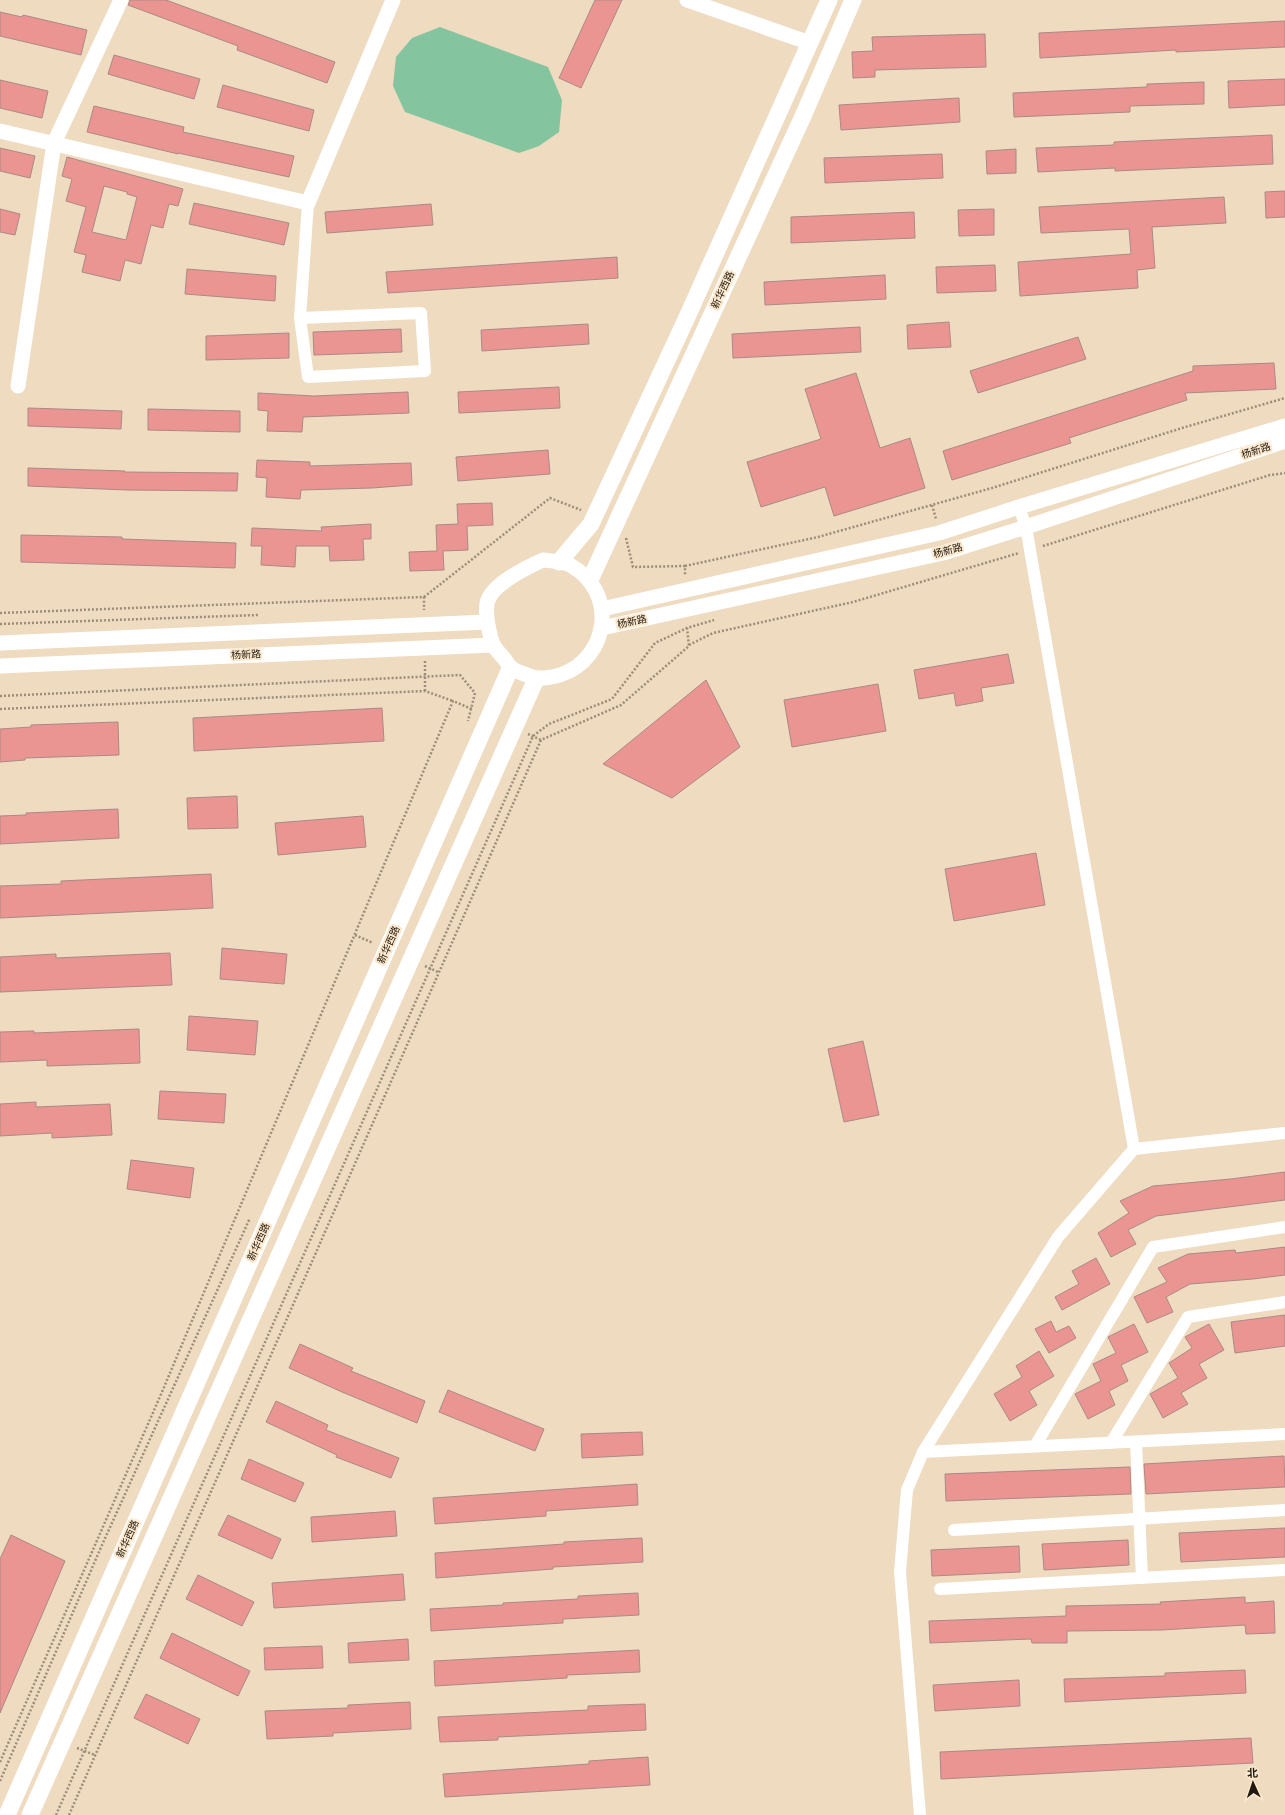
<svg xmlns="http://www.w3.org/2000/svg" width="1285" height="1815" font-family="Rubik,'Noto Sans SC',sans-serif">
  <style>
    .green { fill: #84c49f }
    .building { fill: #ea9591; stroke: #ab8987; fill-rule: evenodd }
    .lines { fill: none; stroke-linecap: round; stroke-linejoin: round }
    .path { stroke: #9b8d79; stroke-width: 2.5; stroke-dasharray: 2 2; stroke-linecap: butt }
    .minor { stroke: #fff; stroke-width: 12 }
    .tertiary { stroke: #fff; stroke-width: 15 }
    .secondary { stroke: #fff; stroke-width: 17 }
    .labels { text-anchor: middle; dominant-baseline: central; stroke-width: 4; stroke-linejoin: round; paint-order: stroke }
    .street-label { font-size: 10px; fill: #20190f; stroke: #fce8cd }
  </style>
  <rect width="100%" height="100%" fill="#eedbc0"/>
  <path class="green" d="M440,27L548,67L562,100L559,132L539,146L519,153L405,112L393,86L396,57L412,38Z"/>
  <g class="building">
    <path d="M130,0H166L335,62L327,83L237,50L238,46L128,5Z"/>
    <path d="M595,0H622L581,88L559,78Z"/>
    <path d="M0,12L22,17L23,15L87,30L81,55L0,36Z"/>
    <path d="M1285,21V47L1176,52V50L1040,58L1039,33Z"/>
    <path d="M985,34L986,67L875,70V77L853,78L852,52L873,51L872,37Z"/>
    <path d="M114,55L200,79L194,99L108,74Z"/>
    <path d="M1285,79V105L1229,108L1228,81Z"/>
    <path d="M0,80L48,91L42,118L0,108Z"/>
    <path d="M1204,82V104L1130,106V112L1014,117L1013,93L1147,87V84Z"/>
    <path d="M223,85L314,110L309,131L217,107Z"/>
    <path d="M959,98L960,122L841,130L839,105Z"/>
    <path d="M94,106L184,127L183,132L294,156L289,177L178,153V154L87,132Z"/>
    <path d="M1272,135L1273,164L1115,171V168L1038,172L1036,148L1114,145V142Z"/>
    <path d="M0,148L35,156L30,178L0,171Z"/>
    <path d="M1016,149V173L987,174L986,151Z"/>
    <path d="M942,154L943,178L825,183L824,158Z"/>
    <path d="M67,157L183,189L178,206L169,204L163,228L151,225L141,264L125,260L120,281L82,272L86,255L74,252L86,207L66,201L72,179L62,176ZM104,186L127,192V194L137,197L126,240L92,232Z"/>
    <path d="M1285,191V217L1266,218L1265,192Z"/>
    <path d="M1224,197L1226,223L1152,227L1155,268L1137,270L1138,288L1020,296L1018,262L1131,254L1129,229L1041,233L1039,207Z"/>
    <path d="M194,203L289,223L284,245L189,224Z"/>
    <path d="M431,204L433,225L327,233L325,212Z"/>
    <path d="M0,209L20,214L15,235L0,232Z"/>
    <path d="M994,209V235L959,236L958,210Z"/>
    <path d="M914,212L915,238L791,243V217Z"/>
    <path d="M617,257L618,278L388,293L386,272Z"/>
    <path d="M995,265L996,291L937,293L936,267Z"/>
    <path d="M187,269L276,276L275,301L185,294Z"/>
    <path d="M885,275L886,299L765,305L764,282Z"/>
    <path d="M949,322L951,347L908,349L907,325Z"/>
    <path d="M588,324L589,344L482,351L481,330Z"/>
    <path d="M860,327L861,352L733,358L732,334Z"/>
    <path d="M401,329L402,352L314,355L313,332Z"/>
    <path d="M289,333V358L206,360V336Z"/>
    <path d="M1078,337L1086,359L978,393L970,371Z"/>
    <path d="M1274,363L1276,389L1185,393L1187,400L1069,438L1071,443L952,480L943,451L1193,371V366Z"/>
    <path d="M856,373L880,448L910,438L925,488L834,516L825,487L761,507L747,462L821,439L805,389Z"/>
    <path d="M559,387L560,408L459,413L458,392Z"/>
    <path d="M408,392L409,413L303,417L302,432L267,431L268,411L258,410V393L314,396Z"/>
    <path d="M28,408L122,411L121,429L28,426Z"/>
    <path d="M148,409L240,411V432L148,430Z"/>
    <path d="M548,450L550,474L458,481L456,457Z"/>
    <path d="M257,460L310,462V466L411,463L412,485L372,488L301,490L300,499L266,497L267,478L256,477Z"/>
    <path d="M28,468L125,471L124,472L238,473L237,491L127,490L28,486Z"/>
    <path d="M492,503L493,525L467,526L468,550L443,551L444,570L410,571L409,552L437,551L436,525L458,524L457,504Z"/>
    <path d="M371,524V539H363L364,560L330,561L329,546H296L295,567L261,565L262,546H251L252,528L322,531L321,527Z"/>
    <path d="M21,535L122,537V539L236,543L235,568L21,562Z"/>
    <path d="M1008,654L1014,683L981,688L983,701L956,706L954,693L919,699L914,670Z"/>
    <path d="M706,680L740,747L672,798L603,764Z"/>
    <path d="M878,684L886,731L792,747L784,700Z"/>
    <path d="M382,708L384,741L194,751L193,718Z"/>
    <path d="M118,722L119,755L25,758V760L0,762V729L31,727V725Z"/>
    <path d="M237,796L238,828L188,829L187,798Z"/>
    <path d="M118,809L119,838L0,844V816L26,815V813Z"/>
    <path d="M363,816L366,847L278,855L275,823Z"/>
    <path d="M1036,853L1045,905L954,921L945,869Z"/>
    <path d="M211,874L213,908L0,918V886L61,884V881Z"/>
    <path d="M222,948L287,954L284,984L220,979Z"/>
    <path d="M170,953L172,985L0,992V957L56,954V958Z"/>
    <path d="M189,1016L258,1021L255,1055L187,1050Z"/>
    <path d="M139,1029L140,1063L47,1066V1060L0,1062V1032L34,1031V1033Z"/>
    <path d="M863,1041L879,1115L844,1122L828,1049Z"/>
    <path d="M160,1091L226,1094L224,1123L158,1119Z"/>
    <path d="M36,1102V1107L110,1104L112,1135L52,1138V1133L0,1136V1104Z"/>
    <path d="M131,1160L194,1168L190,1198L127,1189Z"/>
    <path d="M1285,1172V1200L1156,1216L1128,1230L1136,1244L1111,1257L1098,1233L1129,1213L1120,1201L1153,1186L1231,1179Z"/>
    <path d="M1285,1247V1275L1253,1279L1190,1284L1166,1297L1173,1312L1147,1323L1134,1297L1167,1282L1158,1268L1188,1254L1235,1250L1236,1253Z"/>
    <path d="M1096,1258L1110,1284L1062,1310L1055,1297L1079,1284L1072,1271Z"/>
    <path d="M1285,1315V1346L1235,1353L1231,1322Z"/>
    <path d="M1051,1321L1056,1332L1069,1326L1076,1338L1049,1353L1035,1329Z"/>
    <path d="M1134,1324L1148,1352L1121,1365L1128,1381L1109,1391L1115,1405L1088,1419L1075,1394L1101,1381L1093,1364L1116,1353L1108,1337Z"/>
    <path d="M1209,1324L1224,1350L1199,1364L1207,1378L1181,1393L1188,1404L1163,1418L1150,1394L1178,1378L1169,1363L1192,1348L1185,1337Z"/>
    <path d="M300,1344L353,1368L351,1371L425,1401L417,1423L342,1392L289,1368Z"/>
    <path d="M1039,1351L1054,1376L1029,1391L1037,1405L1010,1421L994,1394L1022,1377L1016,1366Z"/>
    <path d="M448,1390L544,1429L535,1451L439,1412Z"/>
    <path d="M276,1401L328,1425L326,1430L399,1458L391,1478L336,1457L337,1455L266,1422Z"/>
    <path d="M642,1432L643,1455L582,1458L581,1434Z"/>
    <path d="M1284,1456L1285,1487L1146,1494L1144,1464Z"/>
    <path d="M249,1459L304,1483L295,1502L241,1479Z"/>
    <path d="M1130,1467L1131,1494L946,1501L945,1474Z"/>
    <path d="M637,1484L638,1505L546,1511V1516L435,1524L433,1498Z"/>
    <path d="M395,1511L397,1536L312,1542L311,1517Z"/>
    <path d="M228,1515L281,1539L272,1559L218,1535Z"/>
    <path d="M1285,1528V1557L1181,1562L1179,1533Z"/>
    <path d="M11,1535L65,1561L0,1713V1559Z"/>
    <path d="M642,1538L643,1562L553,1567V1569L436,1578L435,1553L564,1544V1542Z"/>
    <path d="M1128,1540L1129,1565L1044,1570L1042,1544Z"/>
    <path d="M1019,1546L1020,1572L932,1576L931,1550Z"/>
    <path d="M403,1574L405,1600L274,1608L272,1583Z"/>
    <path d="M198,1575L254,1602L242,1626L186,1599Z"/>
    <path d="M638,1593L639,1615L563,1619V1623L431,1631L430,1609L503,1605V1603L578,1599V1596Z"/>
    <path d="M1245,1597V1603L1274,1601L1275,1633L1246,1634L1245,1625L1162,1630L1067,1631V1643H1032L1031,1639L930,1643L929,1621L1066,1616V1606L1161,1604L1160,1602Z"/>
    <path d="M172,1633L250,1671L238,1696L160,1658Z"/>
    <path d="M408,1639L409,1660L349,1663L348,1643Z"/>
    <path d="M322,1646L323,1668L265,1670L264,1648Z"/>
    <path d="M639,1650L640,1672L567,1675V1678L435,1686L434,1661Z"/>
    <path d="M1245,1670L1246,1693L1065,1702L1064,1679L1165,1676V1673Z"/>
    <path d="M1019,1680L1020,1706L935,1711L933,1685Z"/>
    <path d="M146,1694L200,1719L188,1744L134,1718Z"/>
    <path d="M410,1702L411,1729L333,1733V1736L267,1739L265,1711L348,1708V1705Z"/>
    <path d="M645,1704L646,1730L498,1737V1740L440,1742L438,1717L588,1710V1706Z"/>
    <path d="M1251,1738L1253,1763L941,1779L940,1752Z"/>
    <path d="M648,1757L650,1785L445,1797L443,1774L589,1764V1761Z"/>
  </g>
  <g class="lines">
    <g class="path">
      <path d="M932,505L936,519"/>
      <path d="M626,538L633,567L685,566V575"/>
      <path d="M1043,546L1270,475L1285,473"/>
      <path d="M685,566L818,537L992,488L1182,428L1285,398"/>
      <path d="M424,597L550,498L581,510"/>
      <path d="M0,613L424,597V610"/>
      <path d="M0,624L258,615"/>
      <path d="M689,645L713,633L853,602L1019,553"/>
      <path d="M425,661V691"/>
      <path d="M0,696L460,675L475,693L468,721"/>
      <path d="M0,709L425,691L453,701"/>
      <path d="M528,734L541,740"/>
      <path d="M355,935L373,943"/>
      <path d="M425,966L438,972"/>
      <path d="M77,1748L95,1755"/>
      <path d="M0,1762L162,1392L453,701L472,709"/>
      <path d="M0,1781L102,1545L250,1218"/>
      <path d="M56,1815L533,736L549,724L612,699L655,643L687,628L714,620"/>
      <path d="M69,1815L541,740L621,705L689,646L687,628"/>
    </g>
    <g class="minor">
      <path d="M300,318L421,313L425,371L308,377L300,318L308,203"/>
      <path d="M1019,507L1026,527L1134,1149"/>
      <path d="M1136,1442L1142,1578"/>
      <path d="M1111,1443L1188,1317L1285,1302"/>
      <path d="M1035,1446L1153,1247L1285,1227"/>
      <path d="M923,1452L1285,1434"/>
      <path d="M954,1530L1285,1510"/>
      <path d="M940,1589L1285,1570"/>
      <path d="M920,1815L900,1572L907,1490L923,1452L1058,1237L1134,1149L1285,1133"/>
    </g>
    <g class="tertiary">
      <path d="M687,0L810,43"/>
      <path d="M0,131L308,203L393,0"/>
      <path d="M18,386L54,143L121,0"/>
      <path d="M543,560C551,561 563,561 570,565C618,591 610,658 560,675C548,678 538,680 527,675C517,671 512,671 506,661C502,655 496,651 493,644C491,640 490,634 489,630C487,622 486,611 487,603C491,584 528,567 543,560Z"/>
      <path d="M602,609L939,533L1019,507L1285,426"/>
      <path d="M602,628L943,553L1026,527L1285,441"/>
      <path d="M0,643L487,622"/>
      <path d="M0,666L493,645"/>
    </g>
    <g class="secondary">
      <path d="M559,562L591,524L688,315L829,0"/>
      <path d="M590,580L804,114L853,0"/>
      <path d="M7,1815L510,669"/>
      <path d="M30,1815L536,679"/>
    </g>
  </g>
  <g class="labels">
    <g class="street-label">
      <text transform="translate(723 290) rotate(-65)">新华西路</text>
      <text transform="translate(1256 451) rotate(-18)">杨新路</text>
      <text transform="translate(948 551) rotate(-15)">杨新路</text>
      <text transform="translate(632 622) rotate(-12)">杨新路</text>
      <text transform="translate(246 655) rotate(-3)">杨新路</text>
      <text transform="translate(389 945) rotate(-66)">新华西路</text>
      <text transform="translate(259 1242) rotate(-66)">新华西路</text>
      <text transform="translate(128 1539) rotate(-66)">新华西路</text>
    </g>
  </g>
  <g transform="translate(1253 1783) rotate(357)" stroke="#fce8cd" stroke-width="3" paint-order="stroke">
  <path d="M0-3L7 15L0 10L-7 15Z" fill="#20190f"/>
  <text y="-6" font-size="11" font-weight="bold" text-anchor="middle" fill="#20190f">北</text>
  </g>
</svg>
